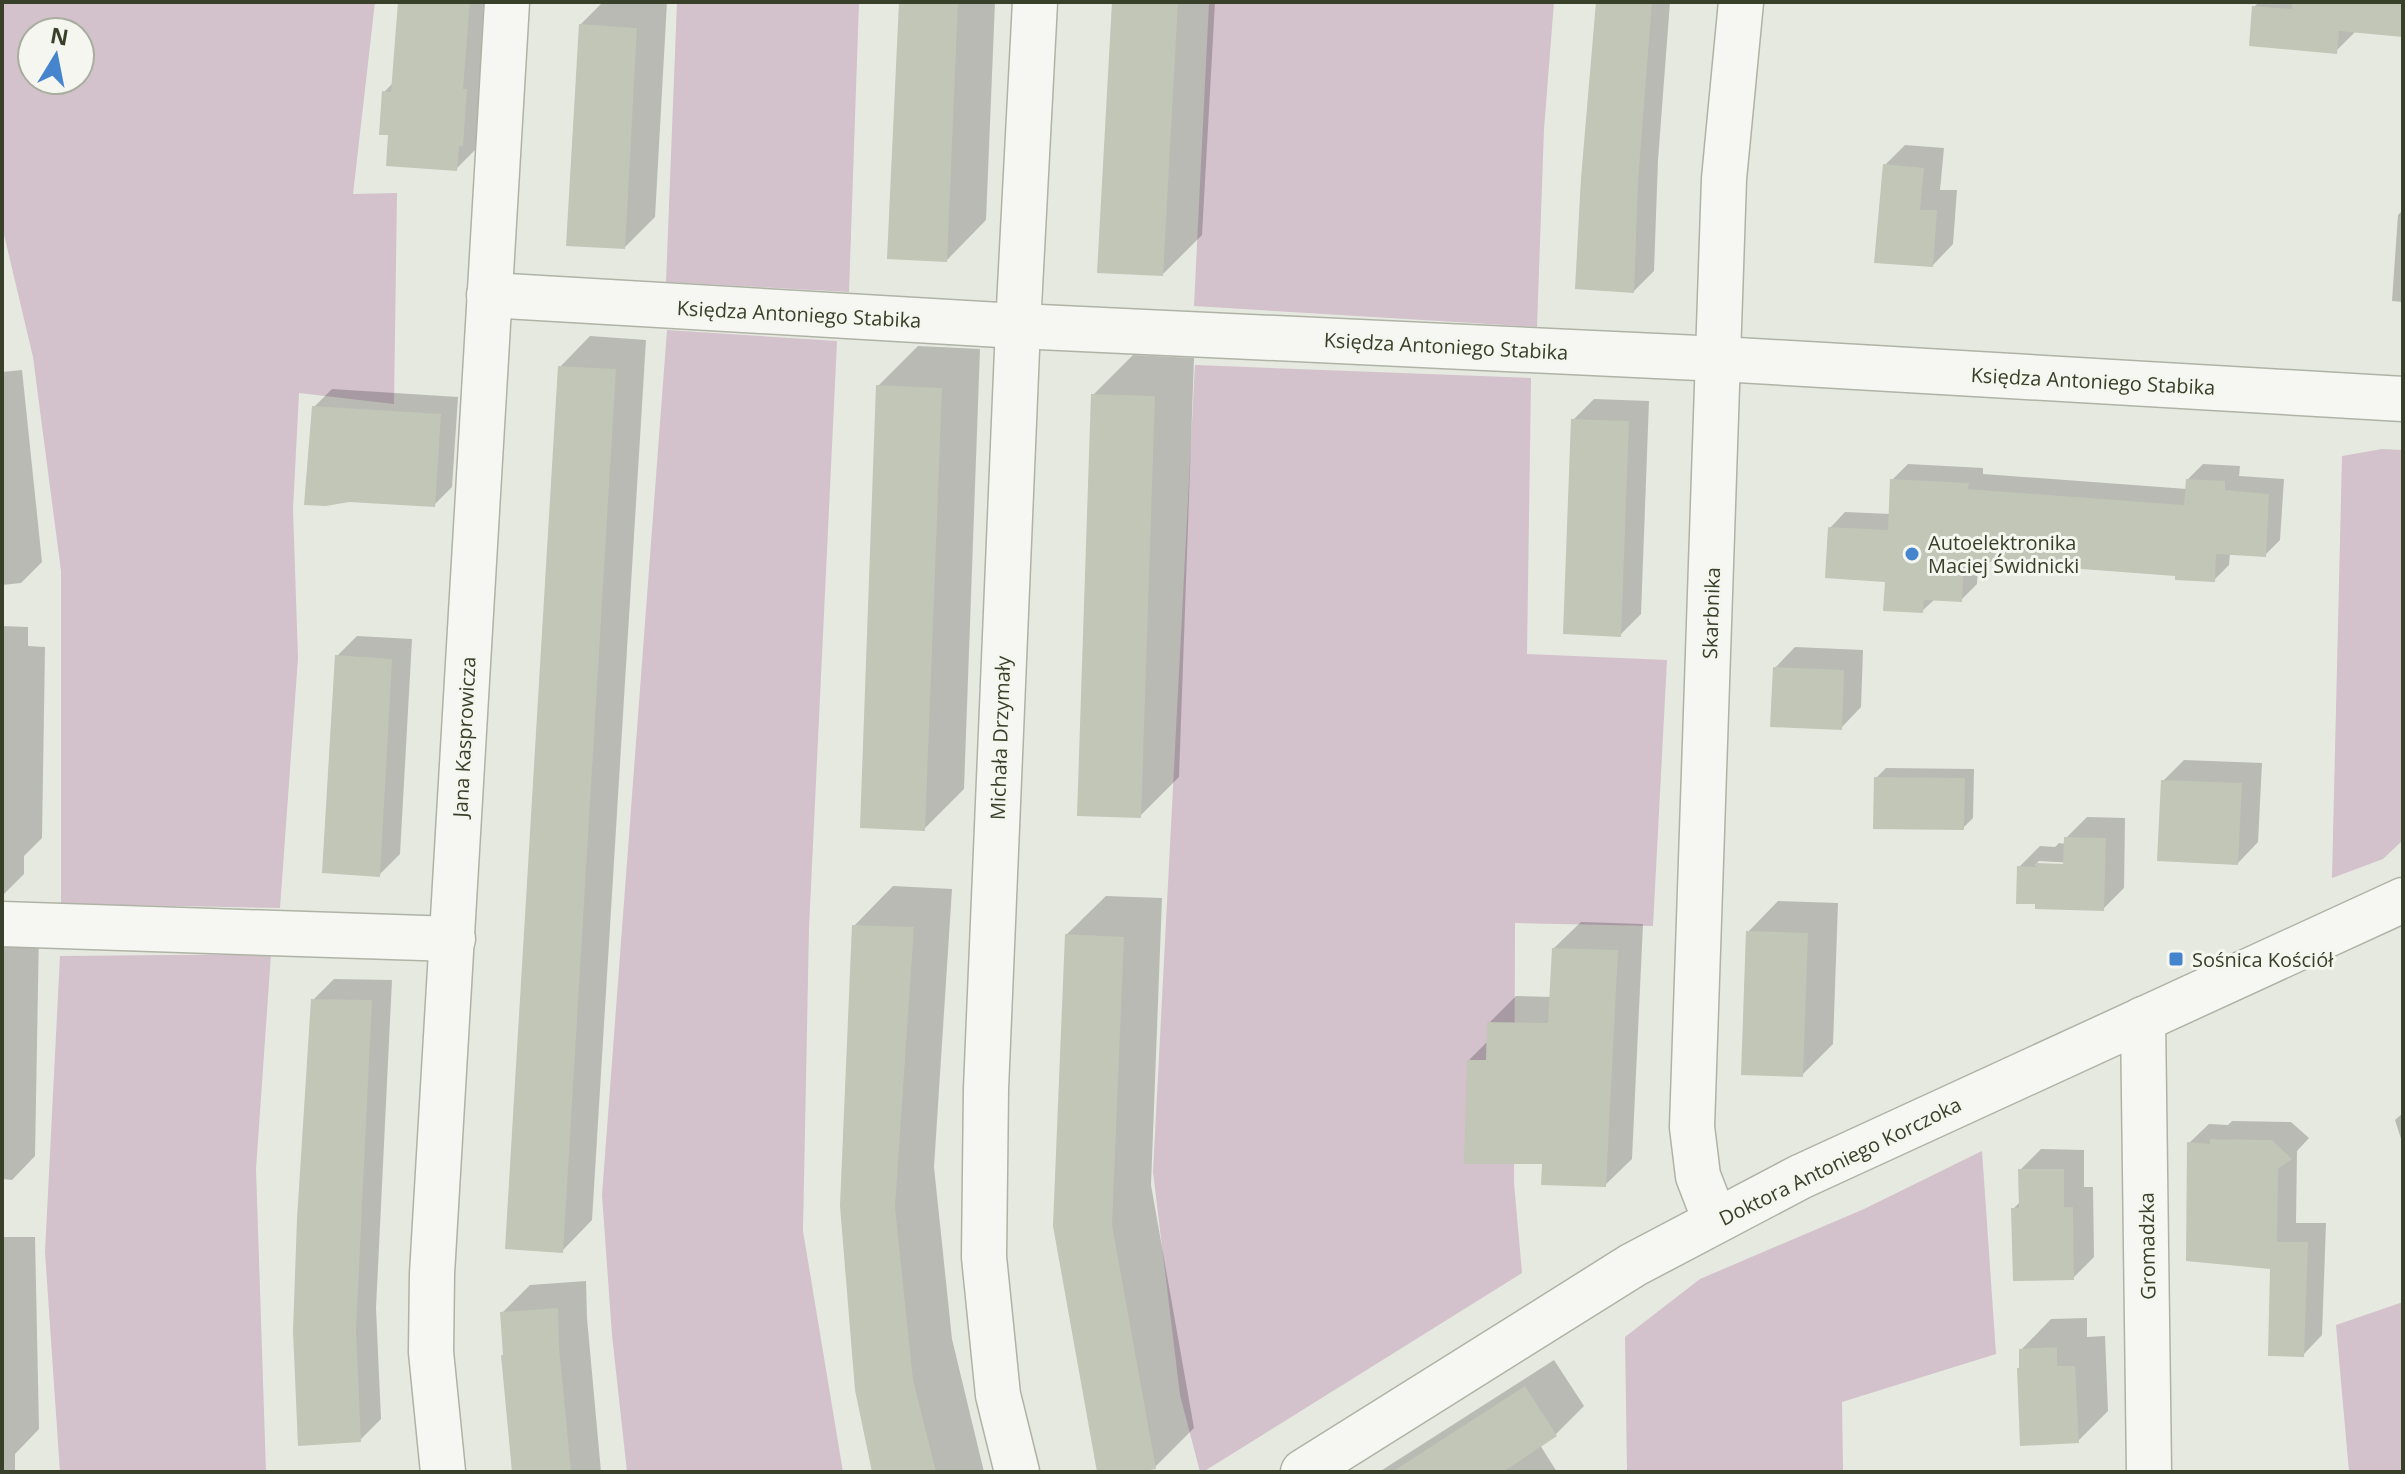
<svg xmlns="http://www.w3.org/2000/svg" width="2405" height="1474" font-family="'Open Sans',sans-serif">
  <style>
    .green { fill: #d3c1cb; fill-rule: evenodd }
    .shadow { fill: #0003; fill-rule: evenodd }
    .building { fill: #c1c6b7 }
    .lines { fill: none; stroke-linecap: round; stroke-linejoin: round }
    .minor-casing { stroke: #afb3a5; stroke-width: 47 }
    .minor { stroke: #f6f7f3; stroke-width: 44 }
    .poi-dot { fill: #4685cd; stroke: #f4f6ef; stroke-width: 3 }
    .labels { text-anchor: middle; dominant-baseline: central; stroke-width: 6; stroke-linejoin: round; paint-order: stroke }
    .street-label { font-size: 20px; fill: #394029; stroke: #f4f6ef }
    .poi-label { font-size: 20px; fill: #394029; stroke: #f4f6ef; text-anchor: start }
  </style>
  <rect width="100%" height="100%" fill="#e6e9e0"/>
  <g class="green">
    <path d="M2,2H375L353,194L397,193L394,404L299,393L293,509L298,658L280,908L61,904V571L33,357L2,226ZM32,32H80V80H32Z"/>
    <path d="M677,2H859L849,292L666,282Z"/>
    <path d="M1209,2H1554L1544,129L1537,327L1194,306Z"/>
    <path d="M667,330L837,341L809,928L803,1231L843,1472H627L612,1335L602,1195Z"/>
    <path d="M1195,365L1531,378L1527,654L1667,660L1653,926L1515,923L1514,1183L1522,1273L1203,1472H1200L1180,1395L1153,1172Z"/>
    <path d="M2382,449L2403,450V840L2383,859L2332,878L2342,456Z"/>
    <path d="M271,954L256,1169L266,1472H60L45,1252L60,956Z"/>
    <path d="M1982,1151L1996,1354L1842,1402L1843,1472H1627L1625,1337L1700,1279L1864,1209Z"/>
    <path d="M2403,1302V1472H2349L2336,1325Z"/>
  </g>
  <g class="shadow">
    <path d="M414,2H493L481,144L456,169L390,133L384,92L394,82Z"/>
    <path d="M603,2H667L655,217L625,247L580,25Z"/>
    <path d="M901,2H995L986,220L947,260Z"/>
    <path d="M1114,2H1215L1202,235L1163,274Z"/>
    <path d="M1598,2H1670L1658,160L1654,271L1634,291Z"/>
    <path d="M2259,2H2403V35L2356,31L2336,51L2254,7Z"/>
    <path d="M1905,145L1944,148L1940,190H1957L1953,244L1933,265L1885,165Z"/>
    <path d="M2403,210V302L2392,301L2398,215Z"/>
    <path d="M590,336L646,340L592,1220L562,1251L560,367Z"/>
    <path d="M918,346L980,349L964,789L924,829L878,386Z"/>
    <path d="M1133,355L1194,358L1179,777L1140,816L1093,395Z"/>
    <path d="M22,370L42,562L21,583L2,585V372Z"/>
    <path d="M332,389L458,397L452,487L434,505L349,500L314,407Z"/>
    <path d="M1594,399L1649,401L1641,614L1620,635L1573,420Z"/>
    <path d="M1908,464L1983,468V474L2187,489L2188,479L2203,464L2240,466L2239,476L2284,479L2280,540L2265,555L2230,553L2229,565L2214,580L2177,574L1978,559L1977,584L1961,600L1935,599L1922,611L1830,528L1845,512L1891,514L1892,480Z"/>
    <path d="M2,626L28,627V646L45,647L42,838L24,856V874L2,896Z"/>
    <path d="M357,636L412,639L400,854L379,875L337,656Z"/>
    <path d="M1795,647L1863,650L1861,707L1841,728L1775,668Z"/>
    <path d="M2184,760L2262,763L2258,842L2238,863L2163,781Z"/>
    <path d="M1886,768L1974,769L1973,818L1963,828L1876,778Z"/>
    <path d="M2087,817L2125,818L2124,888L2103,909L2019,867L2040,846L2055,847L2059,843L2066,844V838ZM2039,861L2074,863L2073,867L2035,865Z"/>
    <path d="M893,886L952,889L934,1167L952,1339L984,1472H874L854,926Z"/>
    <path d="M1106,896L1162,898L1151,1185L1194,1428L1155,1467L1126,1472H1099L1066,935Z"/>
    <path d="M1778,901L1838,903L1833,1044L1802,1075L1748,932Z"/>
    <path d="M2,910L39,930L35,1156L12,1180L2,1179Z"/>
    <path d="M1581,922L1643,924L1632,1159L1605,1185L1469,1060L1488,1041L1489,1023L1516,996L1552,997L1554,948Z"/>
    <path d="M334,979L392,980L376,1308L381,1419L360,1440L313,1000Z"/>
    <path d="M2403,1113V1145L2395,1120Z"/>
    <path d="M2232,1121L2291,1122L2309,1138L2297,1151L2296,1223H2326L2322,1335L2303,1355L2272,1267L2189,1143L2209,1124L2228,1125Z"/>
    <path d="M2041,1149L2084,1150V1187H2093L2094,1257L2073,1278L2013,1209L2021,1201L2020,1170Z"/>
    <path d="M2,1237H35L39,1429L15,1454V1472H2Z"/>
    <path d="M586,1281L587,1318L601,1472H514L502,1313L530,1285Z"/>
    <path d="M2087,1318V1337L2105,1336L2108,1411L2078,1441L2021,1350L2051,1319Z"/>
    <path d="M1554,1360L1584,1406L1555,1435L1540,1445L1557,1472H1379Z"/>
  </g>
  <g class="building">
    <path d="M398,2H470L463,89H467L463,146H459L457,171L386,166L388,135H379L382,91L391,92Z"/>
    <path d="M899,2H958L947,262L887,259Z"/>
    <path d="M1112,2H1178L1163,276L1097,273Z"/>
    <path d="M1596,2H1652L1638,182L1634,293L1575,289L1581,178Z"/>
    <path d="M2292,2H2403V37L2339,31L2337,54L2249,46L2252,6L2292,9Z"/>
    <path d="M579,24L637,28L625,249L566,246Z"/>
    <path d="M1883,164L1924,168L1920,210H1937L1933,267L1874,263Z"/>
    <path d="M558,366L616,369L563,1253L505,1249Z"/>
    <path d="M876,385L942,388L925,831L860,828Z"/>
    <path d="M1091,394L1155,396L1141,818L1077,816Z"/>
    <path d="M312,406L441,414L435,507L349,502L326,506L304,505Z"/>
    <path d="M1571,419L1629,421L1621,637L1563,634Z"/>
    <path d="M1890,479L1969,483L1968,489L2184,505L2186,479L2225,481V490L2269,494L2266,557L2216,554L2215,582L2175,580V576L1964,560L1962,602L1924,600L1923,613L1883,611L1885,582L1825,578L1828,527L1888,530Z"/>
    <path d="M335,655L392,659L380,877L322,873Z"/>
    <path d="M1773,667L1844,670L1842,730L1770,727Z"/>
    <path d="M1874,777L1965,778L1964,830L1873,829Z"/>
    <path d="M2161,780L2242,783L2238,865L2157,861Z"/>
    <path d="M2064,837L2106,838L2104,911L2035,909V904H2016L2017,866L2036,867V863L2063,864Z"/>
    <path d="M852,925L914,927L895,1207L913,1380L936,1472H872L855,1390L840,1206Z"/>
    <path d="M1746,931L1808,933L1803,1077L1741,1075Z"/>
    <path d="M1065,934L1124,937L1112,1225L1156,1469L1138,1472H1097L1053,1226Z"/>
    <path d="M1552,948L1618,950L1606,1187L1541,1185L1542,1164H1464L1467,1060H1486L1487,1022L1548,1023Z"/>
    <path d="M311,999L372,1000L356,1330L361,1442L298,1446L293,1331L297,1219Z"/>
    <path d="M2210,1139L2272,1140L2292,1159L2278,1169L2277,1242H2308L2304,1357L2268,1356L2270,1269L2186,1261L2187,1142L2210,1144Z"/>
    <path d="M2018,1169H2064V1207H2073L2074,1280L2013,1281L2011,1208H2019Z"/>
    <path d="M558,1308L559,1347L571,1472H512L501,1355H503L500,1312Z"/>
    <path d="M2057,1347V1366H2075L2079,1443L2020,1446L2017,1368H2019V1349Z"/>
    <path d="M1525,1386L1557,1436L1503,1472H1392Z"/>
  </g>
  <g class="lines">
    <g class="minor-casing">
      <g id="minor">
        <path d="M489,295L1018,326L1720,359L2403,399"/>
        <path d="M2,924L453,939"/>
        <path d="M2143,1019L2149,1472"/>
        <path d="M1715,1220L1698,1176L1692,1127L1724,179L1741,2"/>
        <path d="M443,1472L431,1352L432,1274L507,2"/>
        <path d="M1017,1472L998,1395L984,1257L986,1089L1018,326L1035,2"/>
        <path d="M1303,1472L1633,1265L1800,1177L2403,900"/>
      </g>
    </g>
    <use href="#minor" class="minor"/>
  </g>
  <g class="poi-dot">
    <circle cx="1912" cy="554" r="8"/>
    <rect x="2168" y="951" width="16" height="16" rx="4"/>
  </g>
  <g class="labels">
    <g class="street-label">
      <text transform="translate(799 314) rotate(3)">Księdza Antoniego Stabika</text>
      <text transform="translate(1446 346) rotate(3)">Księdza Antoniego Stabika</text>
      <text transform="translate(2093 381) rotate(3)">Księdza Antoniego Stabika</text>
      <text transform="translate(1711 613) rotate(-88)">Skarbnika</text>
      <text transform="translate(464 737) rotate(-87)">Jana Kasprowicza</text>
      <text transform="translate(1000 738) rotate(-88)">Michała Drzymały</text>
      <text transform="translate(1840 1161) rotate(-26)">Doktora Antoniego Korczoka</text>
      <text transform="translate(2147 1246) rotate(-91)">Gromadzka</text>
    </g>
    <g class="poi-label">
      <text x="1928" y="542">Autoelektronika<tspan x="1928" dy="23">Maciej Świdnicki</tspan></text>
      <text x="2192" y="959">Sośnica Kościół</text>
    </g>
  </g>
  <rect width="2405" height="1474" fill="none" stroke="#394029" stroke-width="8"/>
  <g transform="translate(56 56) rotate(10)"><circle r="38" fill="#f4f6ef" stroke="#a9ada0" stroke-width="2"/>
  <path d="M0-6L14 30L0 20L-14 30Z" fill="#4685cd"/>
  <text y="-12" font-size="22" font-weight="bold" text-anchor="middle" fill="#394029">N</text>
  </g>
</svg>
